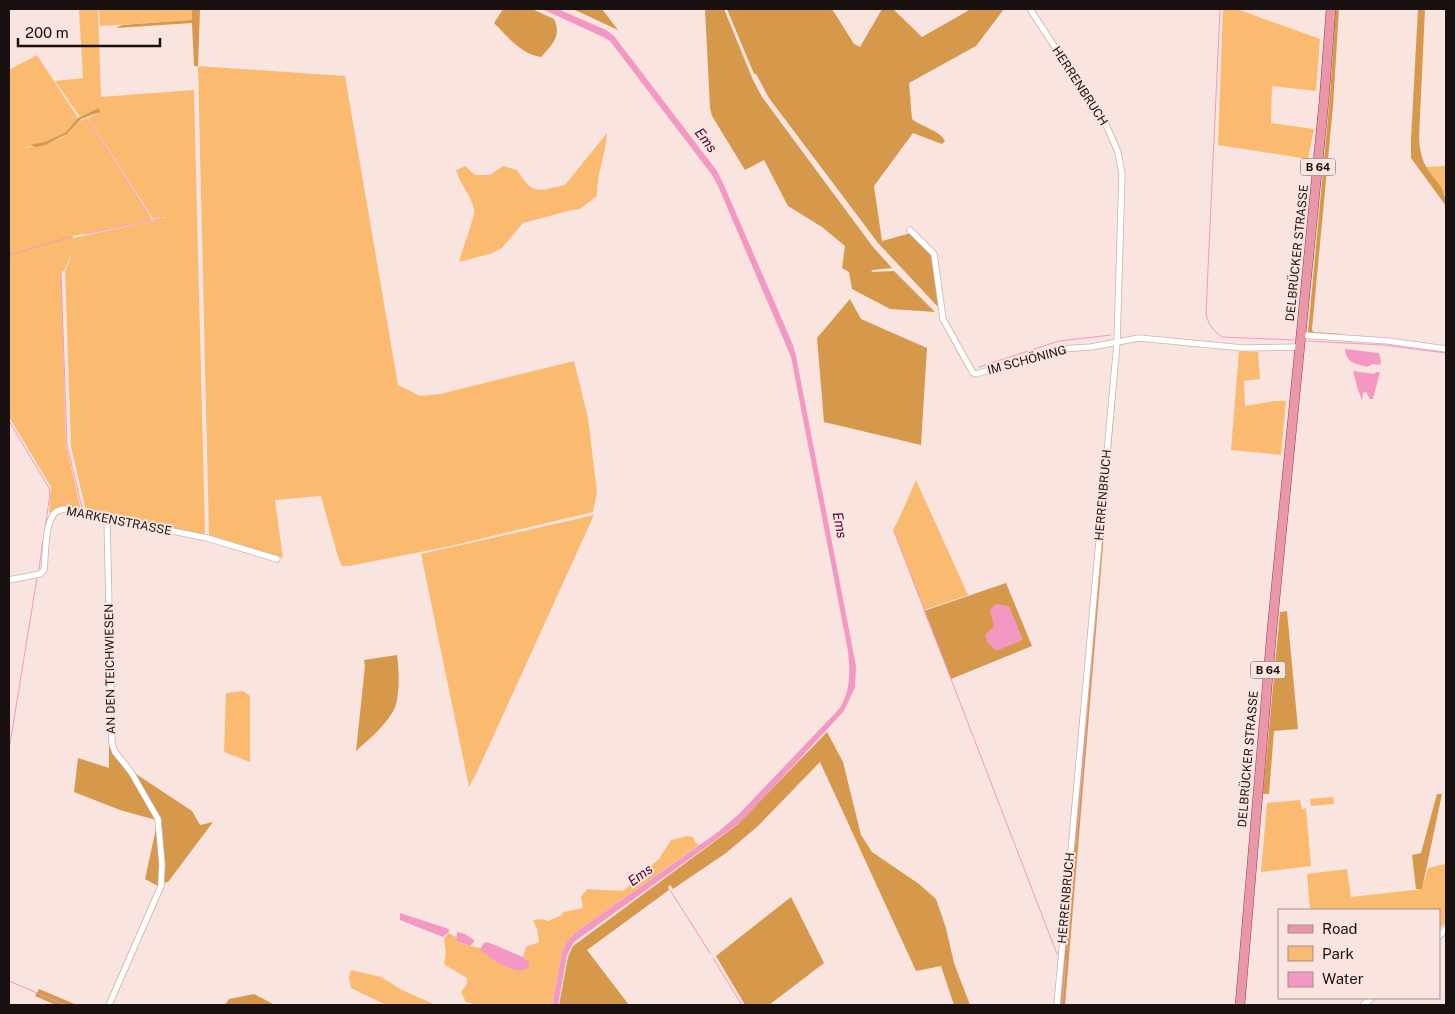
<svg xmlns="http://www.w3.org/2000/svg" width="1455" height="1014" font-family="'Public Sans',sans-serif">
  <style>
    .green { fill: #fabb71 }
    .forest { fill: #d6984b }
    .water { fill: #f398c3 }
    .lines { fill: none; stroke-linecap: round; stroke-linejoin: round }
    .stream { stroke: #f398c3; stroke-width: 1 }
    .street-casing { stroke: #c7b3af; stroke-width: 7 }
    .primary-casing { stroke: #963b4e; stroke-width: 10 }
    .street { stroke: #fff; stroke-width: 5.5 }
    .primary { stroke: #e997a9; stroke-width: 9 }
    .labels { text-anchor: middle; dominant-baseline: central; stroke-width: 4; stroke-linejoin: round; paint-order: stroke }
    .shield { fill: #fae4e0; stroke: #5c504e; stroke-width: 1 }
    .shield-label { font-size: 11px; font-weight: bold; fill: #181110 }
    .street-label { font-size: 12px; fill: #181110; stroke: #fae4e0 }
    .water-label { font-size: 14px; font-style: italic; fill: #520033; stroke: #fae4e0 }
  </style>
  <rect width="100%" height="100%" fill="#fae4e0"/>
  <g class="green">
    <path d="M79,9H98L101,97L194,90L205,533L202,534L86,511L71,447L65,272L72,253L64,271L61,272L66,445L81,510L57,508L49,513L51,487L9,417V70L37,55L78,118L66,132L45,142L23,148C38,146 57,143 68,133C75,127 78,120 87,118L152,220L73,236V238L166,218L165,217L153,219L88,118L100,112L99,109L80,117L55,81L83,78Z"/>
    <path d="M99,9H192L193,20L100,26Z"/>
    <path d="M1223,9H1237L1320,39L1316,91L1272,86L1271,123L1314,129L1308,159L1218,145Z"/>
    <path d="M198,66L345,76L398,385L420,396L440,394L574,361L588,418L597,492L593,512L451,546L349,566H342L338,557L321,496L275,500L283,558L209,535Z"/>
    <path d="M607,133C606,154 596,177 597,196L580,209L572,210L523,223L502,248L490,254L459,262C461,253 476,215 474,209C471,195 460,184 456,170L465,166L475,175H490L503,166L517,170C533,196 537,191 565,185Z"/>
    <path d="M1446,166V195L1426,167Z"/>
    <path d="M1239,351L1258,352L1260,379L1244,381L1245,406L1275,401H1286L1281,455L1231,450Z"/>
    <path d="M916,480L968,595L924,610L893,529L898,521Z"/>
    <path d="M594,515L477,772L469,787L421,554Z"/>
    <path d="M243,691L250,696V762L224,752L226,693Z"/>
    <path d="M1333,797L1334,804L1311,806L1310,799Z"/>
    <path d="M1300,800L1302,809L1306,808L1311,866L1261,872L1267,803Z"/>
    <path d="M687,836L693,837L695,842L699,845L576,932L567,941L562,953L552,1005H479L466,1002L461,992L467,984V978L445,965L444,962C447,954 445,947 444,939L448,933L456,937V941L466,945L480,948L496,962L517,971L529,962L523,957L526,947L539,942L537,929L533,920L542,919L548,921L560,916L564,912L583,908L581,897L587,889L623,891L659,859L671,840Z"/>
    <path d="M1446,864V922L1439,929V910H1310L1307,874L1347,869L1351,897L1422,889L1428,868Z"/>
    <path d="M351,970L381,977L402,990L436,1005H386L351,988L349,978Z"/>
  </g>
  <g class="forest">
    <path d="M192,9H200L198,66H194L192,23L116,28L122,25L192,20Z"/>
    <path d="M503,9H532L554,19C562,36 552,45 541,57C521,54 508,37 494,23Z"/>
    <path d="M573,9H602L618,30Z"/>
    <path d="M705,9H724L753,80L762,97L873,247L892,268L873,270L871,272L894,271L935,312L890,309L852,289L849,272L842,268L845,246L822,227L788,206L764,160L745,170L712,116L710,108Z"/>
    <path d="M727,9H832L854,44L860,47L882,9H893L922,37L971,9H1004L976,46L909,83L912,119C921,127 940,130 945,141L942,144L913,133L874,186L882,241L911,233L933,255L939,308L878,243L769,98L756,74H754Z"/>
    <path d="M1336,9H1339L1333,106L1312,329L1313,332L1341,334L1342,336L1312,334L1308,332L1330,96Z"/>
    <path d="M1418,9H1425L1419,138C1420,148 1421,159 1427,168C1436,183 1446,187 1446,206L1411,158V139Z"/>
    <path d="M99,108L100,112L81,119L67,134L45,145L36,147L30,145L45,142L66,132L78,118Z"/>
    <path d="M850,299L861,319L927,348L921,445L824,422L817,338Z"/>
    <path d="M1119,352L1065,1005H1057Z"/>
    <path d="M1006,583L1032,646L951,679L924,611Z"/>
    <path d="M1287,611L1298,729L1274,731L1269,794H1263L1280,612Z"/>
    <path d="M397,655C399,670 401,701 392,713C383,728 369,739 356,751L365,666L364,660Z"/>
    <path d="M827,732L843,762L861,835L872,852L919,884L936,899L946,928L954,963L970,1005H954L941,966L916,971L820,762L758,826L726,853L673,889L670,885L668,887L669,890L587,950L629,1005H559L568,957L573,946L737,825Z"/>
    <path d="M109,745L113,753L128,772L156,820L120,810L74,792L78,758L109,768Z"/>
    <path d="M133,772L192,811L200,825L213,822L168,882L163,883L164,867L161,818Z"/>
    <path d="M1437,794H1442L1422,889H1416L1412,855L1421,853Z"/>
    <path d="M157,824L160,868L158,886L145,879Z"/>
    <path d="M791,897L824,963L769,1005H745L716,956Z"/>
    <path d="M39,989L77,1005H56L35,996Z"/>
    <path d="M254,994L275,1005H225L229,999Z"/>
  </g>
  <g class="water">
    <path d="M542,9H558L606,30L614,36L717,171L723,183L793,345L796,356L856,666L855,687L844,711L744,819L731,829L574,942L567,955L558,1005H552L562,953L567,941L576,932L718,832L739,814L840,708C851,689 850,672 848,651L791,357L718,186L712,175L610,41L603,37Z"/>
    <path d="M1345,349L1379,353L1381,362L1380,365L1373,364L1367,367C1355,363 1347,364 1345,349Z"/>
    <path d="M1353,371L1374,374L1376,372H1380L1373,399H1370L1366,392L1363,393L1362,400L1358,390Z"/>
    <path d="M996,604L1009,606L1023,640L996,651L987,642L985,635L994,626L990,610Z"/>
    <path d="M400,913L449,929V932L443,937L400,920Z"/>
    <path d="M457,932L465,934L474,940V942L470,946L456,941Z"/>
    <path d="M486,942L490,943L523,957L529,962V968L517,971L509,968L496,962L480,950L483,944Z"/>
  </g>
  <g class="lines">
    <g class="stream">
      <path d="M1220,9L1206,313C1208,325 1213,330 1222,337L1294,340"/>
      <path d="M89,121L150,217"/>
      <path d="M85,234L164,218"/>
      <path d="M9,255L71,237"/>
      <path d="M61,273L67,445L82,508"/>
      <path d="M1307,341L1383,345L1446,353"/>
      <path d="M979,367L1059,341L1111,335"/>
      <path d="M9,421L49,488L50,493L45,529"/>
      <path d="M894,531L1057,954"/>
      <path d="M1099,568L1100,557"/>
      <path d="M39,569L43,540"/>
      <path d="M9,750L37,578"/>
      <path d="M1076,845L1099,575"/>
      <path d="M670,890L710,953"/>
      <path d="M1067,950L1075,857"/>
      <path d="M713,958L742,1005"/>
      <path d="M9,981L65,1005"/>
      <path d="M1062,1005L1066,959"/>
    </g>
    <g class="street-casing">
      <g id="street">
        <path d="M1030,9L1107,127L1118,152L1122,174L1117,343L1057,1005"/>
        <path d="M910,230L934,254L943,319L973,373L976,374L1060,349L1091,347L1139,338L1243,348L1300,347"/>
        <path d="M1301,335L1388,341L1446,349"/>
        <path d="M107,519L112,744L115,752L131,772L158,819L162,864L161,886L109,1005"/>
        <path d="M9,580L40,574L44,570C46,556 44,520 57,511C57,511 63,509 64,509L207,538L277,559"/>
        <path d="M1439,936L1446,929"/>
        <path d="M1363,1005L1372,998"/>
      </g>
    </g>
    <g class="primary-casing">
      <path id="primary" d="M1240,1005L1272,629L1324,101L1331,9"/>
    </g>
    <use href="#street" class="street"/>
    <use href="#primary" class="primary"/>
  </g>
  <g class="labels">
    <g class="shield">
      <rect x="1300.5" y="158.5" width="35" height="17" rx="4"/>
      <rect x="1250.5" y="661.5" width="35" height="17" rx="4"/>
    </g>
    <g class="shield-label">
      <text x="1318" y="167">B 64</text>
      <text x="1268" y="670">B 64</text>
    </g>
    <g class="street-label">
      <text transform="translate(1080 86) rotate(57)">HERRENBRUCH</text>
      <text transform="translate(1297 253) rotate(-84)">DELBRÜCKER STRASSE</text>
      <text transform="translate(1027 360) rotate(-15)">IM SCHÖNING</text>
      <text transform="translate(1103 495) rotate(-85)">HERRENBRUCH</text>
      <text transform="translate(119 521) rotate(11)">MARKENSTRASSE</text>
      <text transform="translate(110 669) rotate(-91)">AN DEN TEICHWIESEN</text>
      <text transform="translate(1248 759) rotate(-85)">DELBRÜCKER STRASSE</text>
      <text transform="translate(1066 898) rotate(-85)">HERRENBRUCH</text>
    </g>
    <g class="water-label">
      <text transform="translate(706 140) rotate(53)">Ems</text>
      <text transform="translate(840 525) rotate(79)">Ems</text>
      <text transform="translate(640 875) rotate(-36)">Ems</text>
    </g>
  </g>
  <rect width="1455" height="1014" fill="none" stroke="#181110" stroke-width="20"/>
  <rect x="1278" y="909" width="162" height="90" fill="#fae4e0" stroke="#a0908d"/>
  <rect x="1288" y="925" width="25" height="8" fill="#e997a9" stroke="#a0908d"/>
  <text x="1322" y="934" font-size="15" fill="#181110">Road</text>
  <rect x="1288" y="946" width="25" height="15" fill="#fabb71" stroke="#a0908d"/>
  <text x="1322" y="959" font-size="15" fill="#181110">Park</text>
  <rect x="1288" y="972" width="25" height="15" fill="#f398c3" stroke="#a0908d"/>
  <text x="1322" y="984" font-size="15" fill="#181110">Water</text>
  <path d="M18 38v8h142v-8" fill="none" stroke="#181110" stroke-width="2.5"/>
  <text x="25" y="38" font-size="15" fill="#181110" stroke="#fae4e0" stroke-width="4" paint-order="stroke">200 m</text>
</svg>
